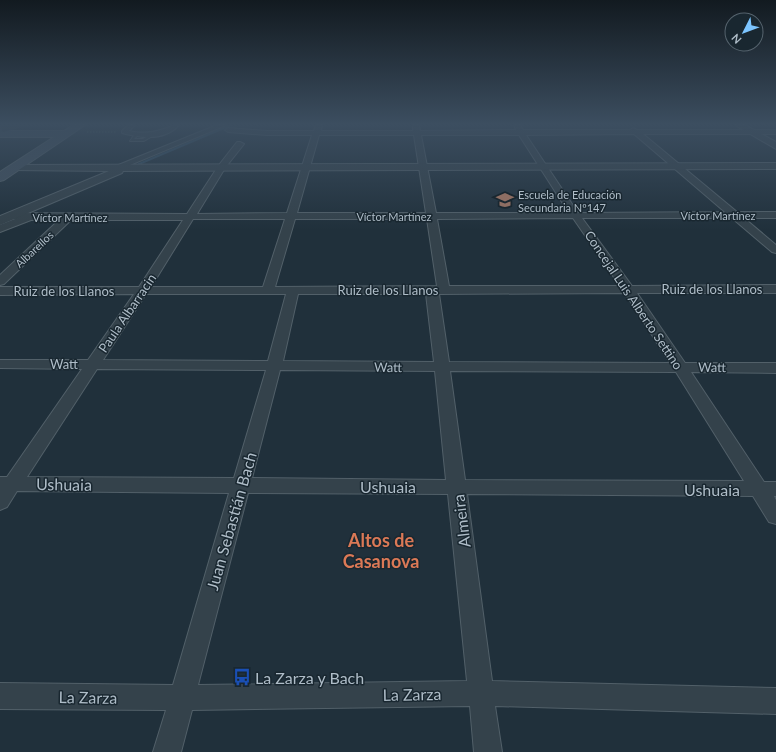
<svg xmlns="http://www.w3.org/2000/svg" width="776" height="752" font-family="Lato,sans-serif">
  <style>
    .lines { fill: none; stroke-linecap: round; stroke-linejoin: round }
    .stream { stroke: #324f64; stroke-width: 2 }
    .service-casing { stroke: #526069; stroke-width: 2 }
    .minor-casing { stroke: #526069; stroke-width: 2 }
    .tertiary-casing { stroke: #526069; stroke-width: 2 }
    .secondary-casing { stroke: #526069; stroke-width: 2 }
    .path { stroke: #405957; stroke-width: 1.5; stroke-dasharray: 1.5 1.5; stroke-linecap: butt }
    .service { fill: #34424b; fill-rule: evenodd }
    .minor { fill: #34424b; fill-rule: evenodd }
    .tertiary { fill: #34424b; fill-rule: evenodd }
    .secondary { fill: #42515f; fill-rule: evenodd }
    .wall { fill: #3c4c57 }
    .shaded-wall { fill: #313e47 }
    .labels { text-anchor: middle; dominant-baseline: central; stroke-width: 3; stroke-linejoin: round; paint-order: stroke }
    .far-poi-label { font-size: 11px; fill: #afbdc8; stroke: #192730; text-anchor: start }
    .far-street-label { font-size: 11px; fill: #afbdc8; stroke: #192730 }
    .street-label { font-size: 13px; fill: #afbdc8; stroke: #192730 }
    .near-street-label { font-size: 16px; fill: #afbdc8; stroke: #192730 }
    .near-poi-label { font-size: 16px; fill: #afbdc8; stroke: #192730; text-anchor: start }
    .near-quarter-label { font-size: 18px; font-weight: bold; fill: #db7956; stroke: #192730 }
  </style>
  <rect width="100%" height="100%" fill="#20303b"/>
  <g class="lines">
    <path class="stream" d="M139,164L231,125"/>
    <g class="service-casing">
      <path id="service" d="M135,134L138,135L134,139H143L151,134L154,135L144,141H130Z"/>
    </g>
    <g class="minor-casing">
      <g id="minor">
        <path d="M128,125H135L129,131C142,134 152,133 164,129C170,127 173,125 179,125C165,141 140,138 122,133V131Z"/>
        <path d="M217,125H226L118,170H115L111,168Z"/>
        <path d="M316,125H322L321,131H413V125H419L420,131L516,130L514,125H520L523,130H630L633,128L637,130H776V134H643L737,212H776V218H744L776,245V253L772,252L732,218H582L632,286L776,285V293H637L685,363H776V373L691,372L764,482H776V496H774L776,500V524L769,522L753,496L467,494L492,681L776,688V714L495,706L502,752H474L470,706L192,710L181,752H153L166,710L0,709V683L173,685L229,493L17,491L7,507L0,510V477H7L82,369L0,368V360H88L134,294L0,295V287H139L183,220H71L4,284L0,285V275L59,220H31L0,232V225L15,219L8,218L6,216L8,214L11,213L187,214L219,165L237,142H240L244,144L225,168L197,214L287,213L312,135H267L228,132L225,130L228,128L267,131H314ZM634,134L725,212L578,213L526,135ZM319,135H414L426,213H297ZM421,135H519L569,213H436ZM573,218L620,286H449L437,219ZM193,219H285L263,287H151ZM295,219H427L437,286L275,287ZM625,293L670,363L449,362L439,294ZM146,294H286L268,361L103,360ZM298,294H426L434,362L283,361ZM97,369L266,370L234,478L27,477ZM280,370L435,371L446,480L252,478ZM450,371L676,372L744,481L465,480ZM248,493L448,494L467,681L198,685Z"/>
      </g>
    </g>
    <g class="tertiary-casing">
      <g id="tertiary">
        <path d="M735,125H745L776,142V149Z"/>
        <path d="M776,163V169L123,171L122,173L0,225V216L109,171L11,170L10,168L11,166L15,165Z"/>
      </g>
    </g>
    <g class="secondary-casing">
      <path id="secondary" d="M73,125H85L4,180L0,181V172L54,137H0V131H64Z"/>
    </g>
    <path class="path" d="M87,132H116"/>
    <use href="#service" class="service"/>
    <use href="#minor" class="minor"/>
    <use href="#tertiary" class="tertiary"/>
    <use href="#secondary" class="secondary"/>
  </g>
  <path class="wall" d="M0,125H29L3,132L0,131Z"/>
  <path class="shaded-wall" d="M0,125H29L3,132Z"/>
  <linearGradient id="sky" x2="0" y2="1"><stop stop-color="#121a20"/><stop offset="0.54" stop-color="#3c4e60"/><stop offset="1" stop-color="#3c4e60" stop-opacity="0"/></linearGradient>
  <rect width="776" height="230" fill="url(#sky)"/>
  <defs>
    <g id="school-bare" transform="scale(1.38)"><path d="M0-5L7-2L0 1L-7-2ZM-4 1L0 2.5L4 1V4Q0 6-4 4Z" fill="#8d6e63" stroke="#192730" stroke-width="2.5" paint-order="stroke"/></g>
    <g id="bus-bare" transform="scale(1.38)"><path d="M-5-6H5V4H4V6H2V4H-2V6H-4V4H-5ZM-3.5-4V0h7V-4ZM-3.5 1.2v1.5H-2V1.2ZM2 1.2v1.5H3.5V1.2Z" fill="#1a4fb4" stroke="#192730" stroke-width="2.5" paint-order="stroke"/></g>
  </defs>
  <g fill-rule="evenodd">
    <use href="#school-bare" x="505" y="200"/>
    <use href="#bus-bare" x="242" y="677"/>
  </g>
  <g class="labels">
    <g class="far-poi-label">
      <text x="518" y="194">Escuela de Educación<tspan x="518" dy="13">Secundaria Nº147</tspan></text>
    </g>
    <g class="far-street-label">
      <text x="718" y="215">Víctor Martínez</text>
      <text x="394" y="216">Víctor Martínez</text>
      <text x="70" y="217">Víctor Martínez</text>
      <text transform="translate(34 249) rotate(-43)">Albarellos</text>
    </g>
    <g class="street-label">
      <text x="712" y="289">Ruiz de los Llanos</text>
      <text x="388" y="290">Ruiz de los Llanos</text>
      <text x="64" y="291">Ruiz de los Llanos</text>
      <text transform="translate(634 300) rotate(56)">Concejal Luis Alberto Settino</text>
      <text transform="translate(127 313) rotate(-56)">Paula Albarracin</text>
      <text x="64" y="364">Watt</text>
      <text transform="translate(388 367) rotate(1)">Watt</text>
      <text transform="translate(712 367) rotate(1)">Watt</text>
    </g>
    <g class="near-street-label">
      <text transform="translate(64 484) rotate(1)">Ushuaia</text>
      <text x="388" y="486">Ushuaia</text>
      <text x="712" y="489">Ushuaia</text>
      <text transform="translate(231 521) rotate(-74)">Juan Sebastián Bach</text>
      <text transform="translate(461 521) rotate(-97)">Almeira</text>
      <text transform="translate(412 694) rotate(-1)">La Zarza</text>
      <text transform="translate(88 697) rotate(1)">La Zarza</text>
    </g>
    <g class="near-poi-label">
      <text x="255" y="677">La Zarza y Bach</text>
    </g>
    <g class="near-quarter-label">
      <text x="381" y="540">Altos de<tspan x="381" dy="21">Casanova</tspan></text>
    </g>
  </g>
  <g transform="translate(744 32) rotate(228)"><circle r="19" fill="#192730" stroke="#55636d"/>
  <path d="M0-3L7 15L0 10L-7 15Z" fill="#7cc5ff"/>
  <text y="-6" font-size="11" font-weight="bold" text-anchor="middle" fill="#afbdc8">N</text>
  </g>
</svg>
